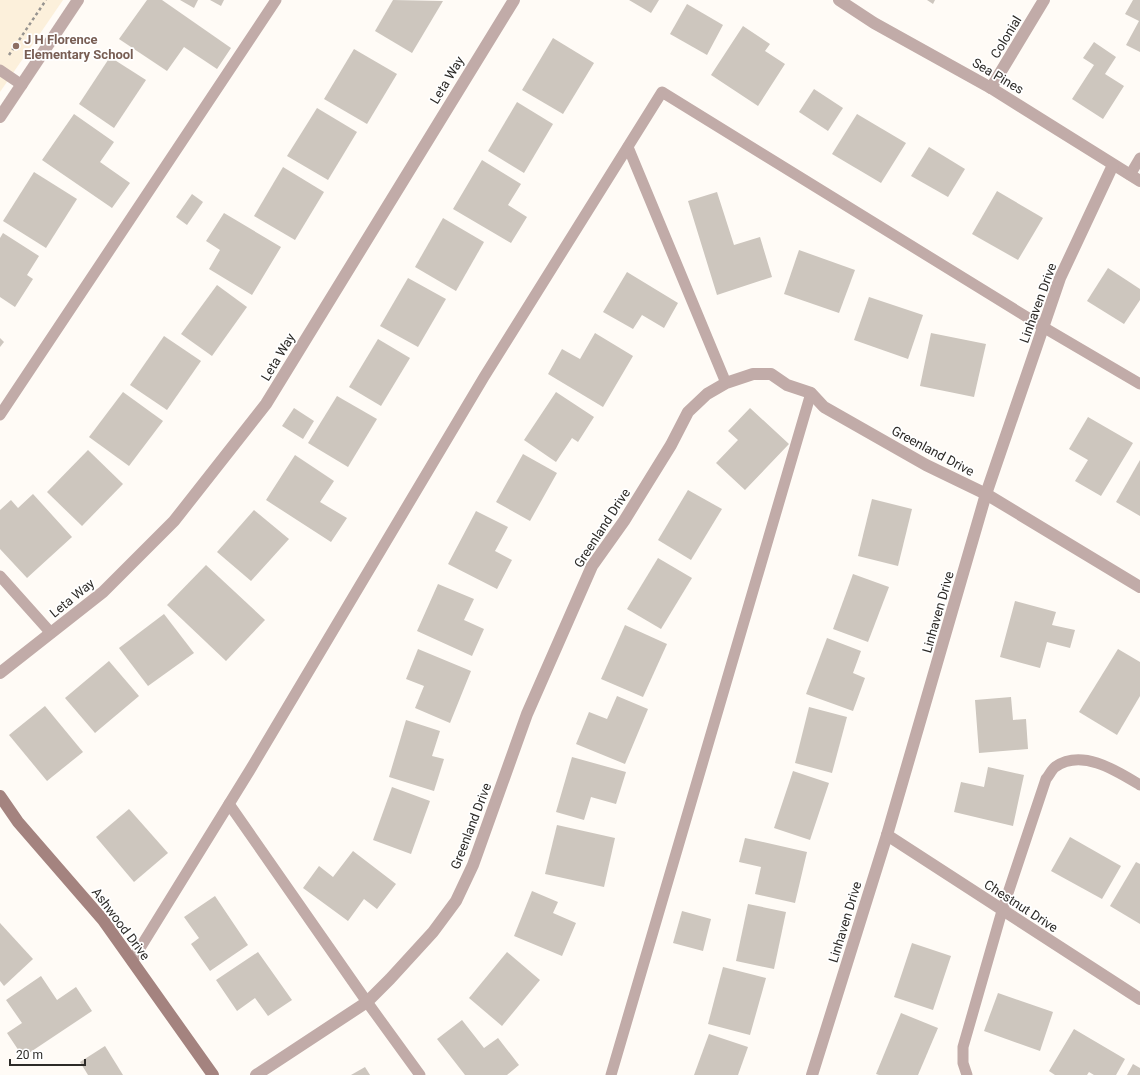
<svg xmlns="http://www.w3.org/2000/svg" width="1140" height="1075" font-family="Roboto,sans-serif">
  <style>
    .education { fill: #fcf0db }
    .building { fill: #cdc6be }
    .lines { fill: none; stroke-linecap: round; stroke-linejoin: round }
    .path { stroke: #979490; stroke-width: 2.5; stroke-dasharray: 3 3; stroke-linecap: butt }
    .lane { stroke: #c1aba8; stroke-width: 11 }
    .street { stroke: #c1aba8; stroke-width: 12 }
    .secondary { stroke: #a4837f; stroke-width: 12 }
    .education-dot { fill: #8d6e63; stroke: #fff; stroke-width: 1.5 }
    .labels { text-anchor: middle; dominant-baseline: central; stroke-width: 3.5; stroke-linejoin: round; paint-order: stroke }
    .street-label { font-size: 13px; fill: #2d2b28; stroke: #fff }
    .education-label { font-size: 13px; font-weight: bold; fill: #785e54; stroke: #fff; text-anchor: start }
  </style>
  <rect width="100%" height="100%" fill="#fffbf6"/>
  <path class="education" d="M0,0H63L0,92Z"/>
  <g class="building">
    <path d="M147,0H162L231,48L217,69L184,47L167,71L119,39Z"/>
    <path d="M180,0H198L194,8Z"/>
    <path d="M210,0H224L221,6Z"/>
    <path d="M393,0L443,1L412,53L375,31Z"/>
    <path d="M629,0H659L651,13Z"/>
    <path d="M927,0H935L933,4Z"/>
    <path d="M1133,0H1140V52L1126,45L1139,21L1125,14Z"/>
    <path d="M687,4L723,25L707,55L670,34Z"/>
    <path d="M743,26L770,44L765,51L785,64L758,106L711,75Z"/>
    <path d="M553,38L594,63L563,114L522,90Z"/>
    <path d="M1094,42L1116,57L1105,74L1124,86L1103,119L1072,99L1094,65L1083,58Z"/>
    <path d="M354,49L397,74L367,124L324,99Z"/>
    <path d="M110,57L146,80L114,128L79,104Z"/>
    <path d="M814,89L843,108L828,131L799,112Z"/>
    <path d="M517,102L553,124L524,173L488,151Z"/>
    <path d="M317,108L357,132L328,180L287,156Z"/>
    <path d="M74,114L114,142L100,162L130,183L112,208L42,160Z"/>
    <path d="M857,114L906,143L881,183L832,154Z"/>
    <path d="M929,147L965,169L948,197L911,176Z"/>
    <path d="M482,160L521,184L508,205L527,217L511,243L453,209Z"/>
    <path d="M283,167L324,192L295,240L254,216Z"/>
    <path d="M34,172L77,199L46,248L3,221Z"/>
    <path d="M997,191L1043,218L1018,260L972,234Z"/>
    <path d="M717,192L734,245L760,237L772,277L717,295L688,201Z"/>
    <path d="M192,194L203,202L187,225L176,217Z"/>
    <path d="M224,213L281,247L252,295L209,269L220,250L206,241Z"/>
    <path d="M443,218L484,242L456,291L415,267Z"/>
    <path d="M3,233L39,256L27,275L33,279L15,307L0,297V238Z"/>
    <path d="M799,250L855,270L839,313L784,294Z"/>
    <path d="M1108,268L1140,289V300L1124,324L1087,301Z"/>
    <path d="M627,272L678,303L664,328L642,315L633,329L603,312Z"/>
    <path d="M408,278L446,299L418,347L380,326Z"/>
    <path d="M217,285L247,307L212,356L181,334Z"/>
    <path d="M869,297L923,315L908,359L854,340Z"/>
    <path d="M595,333L633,356L603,407L548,374L562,349L580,359Z"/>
    <path d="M931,333L986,344L974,397L920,386Z"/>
    <path d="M164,336L201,361L167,410L130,385Z"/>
    <path d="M0,338L4,342L0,347Z"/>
    <path d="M378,339L410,358L381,406L349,387Z"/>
    <path d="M123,392L163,421L129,466L89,437Z"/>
    <path d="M556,392L594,417L578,442L572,438L556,462L524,440Z"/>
    <path d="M337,396L377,419L348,467L308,443Z"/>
    <path d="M294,408L314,421L303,439L282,426Z"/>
    <path d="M750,408L789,444L745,490L716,463L738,440L728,431Z"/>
    <path d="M1088,417L1133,443L1101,496L1075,481L1088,460L1069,449Z"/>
    <path d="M88,450L123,484L82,526L47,492Z"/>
    <path d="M523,454L557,473L530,521L496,502Z"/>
    <path d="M295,455L334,481L320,502L347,518L331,542L266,500Z"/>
    <path d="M1140,460V516L1116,502Z"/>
    <path d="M688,490L722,509L691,560L658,540Z"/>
    <path d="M33,494L72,537L27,578L0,549V510L11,500L18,508Z"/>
    <path d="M872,499L912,509L898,566L858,556Z"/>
    <path d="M254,510L289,539L251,581L217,552Z"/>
    <path d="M476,511L508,527L495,551L512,560L497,589L448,564Z"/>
    <path d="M658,558L692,578L661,629L627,609Z"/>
    <path d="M206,565L265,620L226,661L167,605Z"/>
    <path d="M853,574L889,587L868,642L833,629Z"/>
    <path d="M438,584L474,599L464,620L484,629L472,656L417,631Z"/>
    <path d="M1015,601L1056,612L1052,625L1075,630L1070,648L1047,642L1040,668L1000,657Z"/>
    <path d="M164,614L194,653L148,686L119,648Z"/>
    <path d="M625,625L667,644L643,697L601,679Z"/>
    <path d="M827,638L861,651L853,673L865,678L853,711L806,694Z"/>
    <path d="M418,649L471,671L450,723L415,708L424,686L406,679Z"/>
    <path d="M1118,649L1140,662V696L1117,735L1079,712Z"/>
    <path d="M109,661L139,696L95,733L65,698Z"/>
    <path d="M617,696L648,709L625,764L576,744L589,712L607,719Z"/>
    <path d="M1011,697L1013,720L1026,719L1028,749L979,753L975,700Z"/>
    <path d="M45,706L83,752L47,781L9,735Z"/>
    <path d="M809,707L847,717L832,773L795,763Z"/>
    <path d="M406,720L440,731L432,756L444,759L434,791L389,777Z"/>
    <path d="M572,757L626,772L616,804L591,797L584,820L556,812Z"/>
    <path d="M988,767L1024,775L1013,826L954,812L961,782L984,787Z"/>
    <path d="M793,771L829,783L810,840L774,828Z"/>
    <path d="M392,787L430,801L411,854L373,840Z"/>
    <path d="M129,809L168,853L134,882L96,837Z"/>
    <path d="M557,825L615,838L604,887L545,874Z"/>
    <path d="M1070,837L1121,866L1102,899L1051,871Z"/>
    <path d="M745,838L807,852L795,903L755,894L761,867L739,862Z"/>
    <path d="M353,851L396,884L377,909L364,899L348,921L303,888L319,866L333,877Z"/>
    <path d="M1136,862L1140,864V924L1110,906Z"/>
    <path d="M532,891L558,902L553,913L576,923L562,956L514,936Z"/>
    <path d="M215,896L248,945L210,971L191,944L199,938L184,917Z"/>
    <path d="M748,904L786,912L774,969L736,961Z"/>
    <path d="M682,911L711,919L703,951L673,943Z"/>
    <path d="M0,923L33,959L4,986L0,981Z"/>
    <path d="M912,943L951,956L933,1010L894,997Z"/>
    <path d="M258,952L292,1000L268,1016L255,998L237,1011L216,980Z"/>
    <path d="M507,952L540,980L502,1026L469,998Z"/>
    <path d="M723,967L766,978L750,1035L708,1024Z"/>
    <path d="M41,976L57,1000L76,987L92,1011L23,1057L7,1033L22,1023L6,1000Z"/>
    <path d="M998,993L1053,1012L1040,1051L984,1031Z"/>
    <path d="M901,1013L938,1028L918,1075H879L876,1074Z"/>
    <path d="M462,1020L484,1048L498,1038L519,1065L507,1075H465L437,1039Z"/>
    <path d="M1074,1029L1125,1059L1116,1075H1094L1089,1072L1087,1075H1055L1049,1071Z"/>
    <path d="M709,1034L748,1047L738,1075H694Z"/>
    <path d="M105,1046L123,1075H88L80,1062Z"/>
    <path d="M1133,1064L1140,1068V1075H1127Z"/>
    <path d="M365,1067L370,1075H351Z"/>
  </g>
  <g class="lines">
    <path class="path" d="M9,55L46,0"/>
    <g class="lane">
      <path d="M0,70L22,85"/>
      <path d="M628,147L726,383"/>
      <path d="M1130,175L1140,158"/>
      <path d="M0,415L276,0"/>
      <path d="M0,576L51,633"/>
      <path d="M229,804L367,1002L420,1075"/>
      <path d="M132,961L250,770L484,377L662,92L1043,327L1140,384"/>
      <path d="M611,1075L811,393"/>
      <path d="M967,1075L963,1063V1047L1002,911L1046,779C1049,776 1052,769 1055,767C1082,748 1117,771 1140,785"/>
    </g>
    <g class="street">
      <path d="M839,0L874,23L991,88L1140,181"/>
      <path d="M991,88L1044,0"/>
      <path d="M0,117L78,0"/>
      <path d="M0,673L103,592L174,521L266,404L514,0"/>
      <path d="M887,835L1140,999"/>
      <path d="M256,1075L367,1002L390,979L433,932L456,901L473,865L527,714L592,566L624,521L671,445L688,412L707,394L726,383L753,374H771L787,385L811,393L824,407L926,465L986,494L1140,587"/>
      <path d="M812,1075L887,835L986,494L1060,278L1113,165"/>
    </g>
    <path class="secondary" d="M0,796L18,822L103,920L213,1075"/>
  </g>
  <circle class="education-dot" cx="16" cy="46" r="4"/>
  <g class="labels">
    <g class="street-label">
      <text transform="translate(1006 37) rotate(-59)">Colonial</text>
      <text transform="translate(998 76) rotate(31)">Sea Pines</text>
      <text transform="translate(447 80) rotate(-59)">Leta Way</text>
      <text transform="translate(1038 303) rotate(-70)">Linhaven Drive</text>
      <text transform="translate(278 357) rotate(-59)">Leta Way</text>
      <text transform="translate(933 451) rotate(28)">Greenland Drive</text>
      <text transform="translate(602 528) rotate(-57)">Greenland Drive</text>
      <text transform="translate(72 598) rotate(-39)">Leta Way</text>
      <text transform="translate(938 612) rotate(-74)">Linhaven Drive</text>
      <text transform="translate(471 826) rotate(-69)">Greenland Drive</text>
      <text transform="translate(1021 906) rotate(33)">Chestnut Drive</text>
      <text transform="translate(845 922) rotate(-73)">Linhaven Drive</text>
      <text transform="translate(121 924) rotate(53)">Ashwood Drive</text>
    </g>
    <g class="education-label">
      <text x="24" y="39">J H Florence<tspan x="24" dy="15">Elementary School</tspan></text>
    </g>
  </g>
  <path d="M10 1059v6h75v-6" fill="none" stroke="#2d2b28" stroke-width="2"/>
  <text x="16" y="1059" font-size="12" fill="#2d2b28" stroke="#ffffff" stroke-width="3" paint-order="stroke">20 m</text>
</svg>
